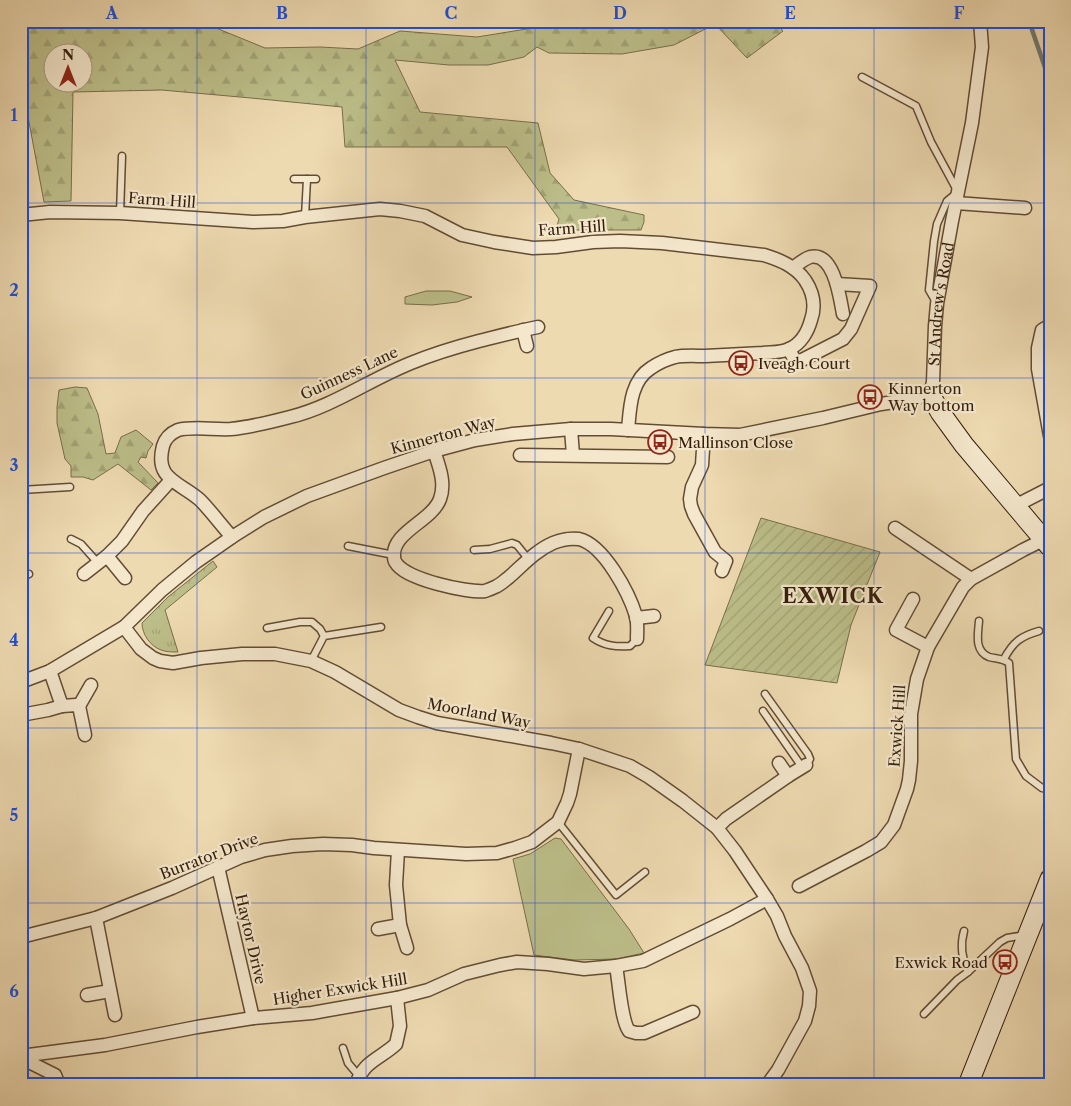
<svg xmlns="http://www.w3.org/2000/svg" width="1071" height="1106" font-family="'Libre Caslon Text',serif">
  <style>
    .grass { fill: url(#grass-tufts); stroke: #786e4a }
    .forest { fill: url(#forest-firs); stroke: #786e4a; fill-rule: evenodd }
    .park { fill: #bcbe89; stroke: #786e4a }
    .garden { fill: url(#garden-furrows); stroke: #786e4a }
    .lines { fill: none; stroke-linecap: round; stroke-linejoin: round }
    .stream { stroke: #727a71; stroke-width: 4.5 }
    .lane-casing { stroke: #624c34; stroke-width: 9 }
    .street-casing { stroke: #624c34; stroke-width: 15 }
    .secondary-casing { stroke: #331d0a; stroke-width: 21 }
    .lane { stroke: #f4e7cc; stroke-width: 6 }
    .street { stroke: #f4e7cc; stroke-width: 12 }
    .secondary { stroke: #f4e7cc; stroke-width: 19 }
    .grid { fill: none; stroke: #1d4ed8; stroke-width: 1; stroke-opacity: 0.55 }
    .labels { text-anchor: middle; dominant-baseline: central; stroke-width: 4.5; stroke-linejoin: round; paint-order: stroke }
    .street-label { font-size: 15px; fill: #331d0a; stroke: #f4e7cc }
    .poi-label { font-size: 15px; fill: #331d0a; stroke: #f4e7cc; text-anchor: start }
    .district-label { font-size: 20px; font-weight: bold; letter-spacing: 1px; fill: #331d0a; stroke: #f4e7cc }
    .neatline { fill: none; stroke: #1d4ed8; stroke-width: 2 }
    .grid-label { font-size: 16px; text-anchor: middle; font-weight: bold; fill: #1d4ed8 }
  </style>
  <defs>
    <pattern id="grass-tufts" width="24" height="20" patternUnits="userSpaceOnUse" patternTransform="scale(1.25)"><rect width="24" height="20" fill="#bcbe89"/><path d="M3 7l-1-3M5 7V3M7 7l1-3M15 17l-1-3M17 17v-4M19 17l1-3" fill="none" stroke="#a2a375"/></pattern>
    <pattern id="forest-firs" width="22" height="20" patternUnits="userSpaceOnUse" patternTransform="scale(1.25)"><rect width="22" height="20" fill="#bcbe89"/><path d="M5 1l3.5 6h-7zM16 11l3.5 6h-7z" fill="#a2a375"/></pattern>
    <pattern id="garden-furrows" width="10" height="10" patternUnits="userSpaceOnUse" patternTransform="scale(1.25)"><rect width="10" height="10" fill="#bcbe89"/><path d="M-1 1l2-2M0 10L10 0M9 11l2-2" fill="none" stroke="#a2a375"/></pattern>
  </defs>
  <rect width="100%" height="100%" fill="#eedab1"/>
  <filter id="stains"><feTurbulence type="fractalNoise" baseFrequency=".004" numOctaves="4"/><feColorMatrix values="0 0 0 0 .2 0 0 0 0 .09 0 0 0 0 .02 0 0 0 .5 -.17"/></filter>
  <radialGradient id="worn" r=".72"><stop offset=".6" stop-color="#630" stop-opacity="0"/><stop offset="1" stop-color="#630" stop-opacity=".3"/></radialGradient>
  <path class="grass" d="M213,561L217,567L165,610L178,652C173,652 166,652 161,650C150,646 142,634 142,623L168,597Z"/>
  <g class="forest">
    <path d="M21,21H174L216,28L265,48L320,47L358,49L400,31L477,37L576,21H774L783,31L747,58L715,24L674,45L622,54L549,53L537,47L524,57L488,65H449L395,60L420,112L538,123L550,173L574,200L644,215V222L641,230H568L557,226L559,219L507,147H345L342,107L251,98L162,90L73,92L71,201L44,202L26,106H21ZM52,52H82V82H52Z"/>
    <path d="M75,387L87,388L98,414L106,454L115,453L121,437L136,430L153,444L148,451L146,458L141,457L138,462L158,483L151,490L118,464L93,480L83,477H71V466L65,459L57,423V407L59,390Z"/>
  </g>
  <g class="park">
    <path d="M426,291H450L472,297L457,302L432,305L405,304V297Z"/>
    <path d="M555,838L561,839L629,929L644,953L616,959L574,960L534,955L513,859L530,854Z"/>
  </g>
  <path class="garden" d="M761,518L880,552L851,625L837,683L705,665Z"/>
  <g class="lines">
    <path class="stream" d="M1029,21L1050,82"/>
    <g class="lane-casing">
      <g id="lane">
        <path d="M862,77L916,106L931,142L958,192L947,201L937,224L934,241L929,290L936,302"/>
        <path d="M294,179H316"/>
        <path d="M120,213L122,156"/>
        <path d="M305,217L307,179"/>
        <path d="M21,490L70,487"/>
        <path d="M71,539L81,544L98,563"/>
        <path d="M348,546L394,555"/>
        <path d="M474,550L490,549L512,543L517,545L529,560"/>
        <path d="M21,578L29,574"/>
        <path d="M609,611L593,638C605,646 616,647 630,646L637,639"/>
        <path d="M979,621C978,634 974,651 989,657C997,659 1002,658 1009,663L1016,759L1026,776L1042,788L1050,790"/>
        <path d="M267,628L300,622H312L320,629L324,636"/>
        <path d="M1004,659C1013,642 1021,636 1039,631"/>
        <path d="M311,661L324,636L381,627"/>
        <path d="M765,694L808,754L810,759L806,765"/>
        <path d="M763,711L802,767"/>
        <path d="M558,822L616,895L645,872"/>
        <path d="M964,931C960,945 962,959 968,972"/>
        <path d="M924,1014L957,980L968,972L1000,942L1007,938L1025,935"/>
        <path d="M343,1048L348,1063L359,1076"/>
      </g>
    </g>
    <g class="street-casing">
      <g id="street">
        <path d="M956,203L1025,208"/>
        <path d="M21,215L50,212L120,213L253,222L283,221L305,217L380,209L400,211L425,216L462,235L494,242L533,248L556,247L593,242L620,241L662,243L764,255C780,260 795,266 805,280C813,292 816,306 811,320C808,331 801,344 789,349C781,353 771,352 763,353C744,354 725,355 705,356C696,356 685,355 675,357C667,359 657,364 651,368C630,381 630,409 628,430"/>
        <path d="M793,268C798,264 804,259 810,257C834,251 840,298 843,314"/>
        <path d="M1050,325L1042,330L1038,348V369L1050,436"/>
        <path d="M523,330L527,346"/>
        <path d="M789,349L796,363L843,339L851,329L870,286L837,284"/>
        <path d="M571,429L573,455"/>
        <path d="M704,434L702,465L692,487L690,499L691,506L694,514L715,552L726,561L722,571"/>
        <path d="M434,451C439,466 446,483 440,499C432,521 392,532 394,556C394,559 395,562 396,563C405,579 467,593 485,591C488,590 493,588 495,587C500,585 504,581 508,578C522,566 535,551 553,543C560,540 571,538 579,539C604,545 629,593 636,616C638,623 637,632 637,639"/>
        <path d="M520,455L668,457"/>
        <path d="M1015,506L1050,488"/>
        <path d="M895,528L971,579"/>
        <path d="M232,537C221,525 211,511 200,500C180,482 154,480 163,446C165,439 171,433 178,430C194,426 214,430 231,429C250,427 271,422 290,417C332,407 371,379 411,363C433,354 456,347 479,341C499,336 518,331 538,327"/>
        <path d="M107,556L125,578"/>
        <path d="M84,574L107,556L122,541L143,511L171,480"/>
        <path d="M913,599L896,630L928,647"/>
        <path d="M636,618L654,616"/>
        <path d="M124,627L141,649L153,658L160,661L173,663L201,658L242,654H275L311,661L335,672L399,710L418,717L437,723L551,743L579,749L630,766L649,777L683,801L717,828L735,851L767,899L777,916L785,936L802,968L810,991L809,1006L805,1021L778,1070L767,1085"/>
        <path id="s1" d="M21,682L50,671L124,627L162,590L196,562L232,537L264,517L307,496L384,468L434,451L475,440L513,434L571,429H611L704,434L740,435L823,418L881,404L913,399L930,394L933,382L935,326L937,304L952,221L972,123L982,47L980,21"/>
        <path d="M62,706L76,705L79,706L85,735"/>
        <path d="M79,706L91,685"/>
        <path d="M21,715L48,710L62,706L50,671"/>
        <path d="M779,763L788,776"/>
        <path d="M717,828L726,819L788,776L806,765"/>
        <path d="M398,850L396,885L400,925L407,948"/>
        <path d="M218,867L253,1018"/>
        <path d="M799,886L866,851L881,842L894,825L907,789L909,780L911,761V714L917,679L928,647L963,587L971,579L1023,550L1043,540"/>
        <path d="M96,918L115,1015"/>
        <path d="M378,929L400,925"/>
        <path d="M21,937L96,918L172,888L241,857L265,850L292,846L323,844L352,845L374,848L466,854L497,853L515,848L532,842L558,822L567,803L570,794L579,749"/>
        <path d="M616,966C619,982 621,1020 629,1031L636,1033H644L693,1012"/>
        <path d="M87,995L110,991"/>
        <path d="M21,1056L105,1045L197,1027L253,1018L312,1013L397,998L428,990L464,974L500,965L517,962L548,964L584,969L616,966L643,961L730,919L767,899"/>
        <path d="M21,1058L55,1075L59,1085"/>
        <path d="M356,1085C363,1061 380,1059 396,1044L400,1026L397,998"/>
      </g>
    </g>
    <g class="secondary-casing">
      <g id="secondary">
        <path d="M930,394L940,412L964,445L1050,547"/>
        <path d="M968,1085L1050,879"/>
      </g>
    </g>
    <use href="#lane" class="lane"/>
    <use href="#street" class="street"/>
    <use href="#secondary" class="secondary"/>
  </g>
  <path class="grid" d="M197,21V1085M366,21V1085M535,21V1085M705,21V1085M874,21V1085M21,203H1050M21,378H1050M21,553H1050M21,728H1050M21,903H1050"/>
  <defs>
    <g id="bus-ring" transform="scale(1.25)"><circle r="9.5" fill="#f4e7cc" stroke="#8f2418" stroke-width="1.5"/><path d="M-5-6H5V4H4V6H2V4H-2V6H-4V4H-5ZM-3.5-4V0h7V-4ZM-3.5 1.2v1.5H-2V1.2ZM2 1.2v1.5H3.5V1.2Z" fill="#8f2418"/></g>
  </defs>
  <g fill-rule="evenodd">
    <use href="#bus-ring" x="741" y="363"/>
    <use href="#bus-ring" x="870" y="397"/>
    <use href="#bus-ring" x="660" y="442"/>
    <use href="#bus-ring" x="1005" y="962"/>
  </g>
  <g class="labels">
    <g class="street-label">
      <text transform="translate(162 200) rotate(4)">Farm Hill</text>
      <text transform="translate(572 228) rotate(-4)">Farm Hill</text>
      <text stroke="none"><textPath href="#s1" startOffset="1072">St Andrew's Road</textPath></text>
      <text transform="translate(349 373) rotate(-25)">Guinness Lane</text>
      <text transform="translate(443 435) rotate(-15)">Kinnerton Way</text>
      <text transform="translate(479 713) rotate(11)">Moorland Way</text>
      <text transform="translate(897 726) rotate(-86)">Exwick Hill</text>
      <text transform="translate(209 856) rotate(-21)">Burrator Drive</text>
      <text transform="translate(251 939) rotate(77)">Haytor Drive</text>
      <text transform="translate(340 989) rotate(-9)">Higher Exwick Hill</text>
    </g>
    <g class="poi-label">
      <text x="758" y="363">Iveagh Court</text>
      <text x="888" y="388">Kinnerton<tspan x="888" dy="17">Way bottom</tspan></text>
      <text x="678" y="442">Mallinson Close</text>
      <text x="988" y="962" text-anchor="end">Exwick Road</text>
    </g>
    <g class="district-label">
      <text x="833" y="596">EXWICK</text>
    </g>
  </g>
  <rect width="1071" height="1106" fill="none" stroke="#eedab1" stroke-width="55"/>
  <g transform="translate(68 68)"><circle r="24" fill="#f4e7cc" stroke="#a7967e"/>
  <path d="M0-4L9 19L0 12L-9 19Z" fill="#8f2418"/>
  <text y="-8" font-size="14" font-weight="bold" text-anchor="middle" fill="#331d0a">N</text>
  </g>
  <rect x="28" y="28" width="1016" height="1050" class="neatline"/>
  <g class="grid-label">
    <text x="112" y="19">A</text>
    <text x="282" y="19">B</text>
    <text x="451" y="19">C</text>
    <text x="620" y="19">D</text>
    <text x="790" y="19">E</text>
    <text x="959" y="19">F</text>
    <text x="14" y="121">1</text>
    <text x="14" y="296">2</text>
    <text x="14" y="471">3</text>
    <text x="14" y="646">4</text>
    <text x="14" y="821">5</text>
    <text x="14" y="997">6</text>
  </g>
  <rect width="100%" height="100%" filter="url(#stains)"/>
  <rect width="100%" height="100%" fill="url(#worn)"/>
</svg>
